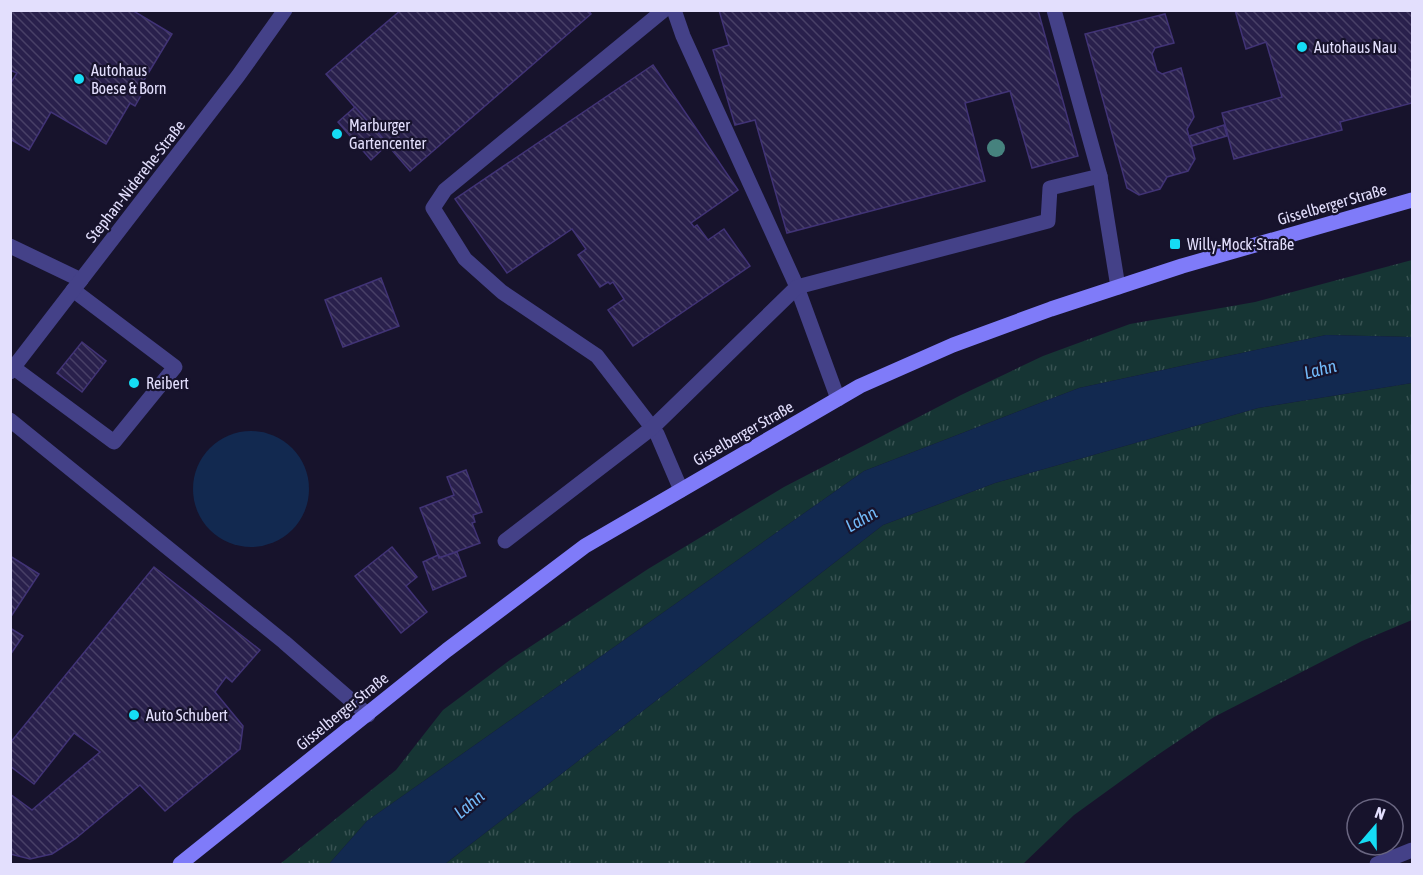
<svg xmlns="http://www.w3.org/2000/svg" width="1423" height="875" font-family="'Asap Condensed',sans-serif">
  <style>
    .grass { fill: url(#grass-tufts) }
    .water { fill: #122950 }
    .building { fill: url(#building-back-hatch); stroke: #413376; stroke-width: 1.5 }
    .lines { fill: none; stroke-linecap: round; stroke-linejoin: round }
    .lane { stroke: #444188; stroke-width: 15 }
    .street { stroke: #444188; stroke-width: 15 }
    .secondary { stroke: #7f7bf9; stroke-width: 15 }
    .tree { fill: #46827e }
    .poi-dot { fill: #15dcf4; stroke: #17132c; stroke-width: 2 }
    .labels { text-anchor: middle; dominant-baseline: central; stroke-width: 4.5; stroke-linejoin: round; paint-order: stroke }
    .poi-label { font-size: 16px; fill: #e3dffd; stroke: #17132c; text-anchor: start }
    .street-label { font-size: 16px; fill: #e3dffd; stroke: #17132c }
    .water-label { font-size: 18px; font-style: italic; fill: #72b9f8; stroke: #17132c }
  </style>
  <defs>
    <pattern id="grass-tufts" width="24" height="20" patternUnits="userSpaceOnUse" patternTransform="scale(1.5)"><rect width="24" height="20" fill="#163534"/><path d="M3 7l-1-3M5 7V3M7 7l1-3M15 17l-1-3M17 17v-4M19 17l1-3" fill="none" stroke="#385252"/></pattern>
    <pattern id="building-back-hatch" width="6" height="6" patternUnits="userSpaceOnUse" patternTransform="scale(1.5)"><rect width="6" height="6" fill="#29204c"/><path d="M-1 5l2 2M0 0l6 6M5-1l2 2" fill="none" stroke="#484067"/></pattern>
  </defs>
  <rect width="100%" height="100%" fill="#17132c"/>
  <g class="grass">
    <path d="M1412,260V337L1326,335L1079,388L864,471L367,821L329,864H280L396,770L443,710L510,660L648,569L784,487L961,395L1043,356L1130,324L1255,302Z"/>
    <path d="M1412,383V620L1362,641L1214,717L1150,760L1074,815L1023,864H445L883,525L995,483L1258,408Z"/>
  </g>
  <g class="water">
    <path d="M1326,335L1412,337V383L1258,408L995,483L883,525L445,864H329L367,821L864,471L1079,388Z"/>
    <circle cx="251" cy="489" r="58"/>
  </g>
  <g class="building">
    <path d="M10,10H132L172,34L138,90L143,92L135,106L130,103L106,144L51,112L29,150L10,139V84L17,73L10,70Z"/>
    <path d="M401,10H588L591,14L410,171L326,74Z"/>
    <path d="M719,10H1038L1078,156L1032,168L1010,91L965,103L985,181L787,233L755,120L735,125L713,50L729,45Z"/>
    <path d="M1235,10H1412V103L1340,122L1342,130L1234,159L1222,113L1282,97L1266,42L1246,49Z"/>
    <path d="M1165,14L1174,43L1155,48L1152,54L1157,71L1162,74L1181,68L1194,117L1187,129L1195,159L1188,171L1167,177L1160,189L1139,195L1127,188L1085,34Z"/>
    <path d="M653,65L738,190L691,223L694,227L697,225L708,240L724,229L750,266L633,346L608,310L624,299L613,282L610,284L608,282L600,287L578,255L586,249L572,229L507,273L455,199Z"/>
    <path d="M355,107L388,144L371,160L338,122Z"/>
    <path d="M1224,125L1227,136L1192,146L1189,136Z"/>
    <path d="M381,278L399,326L343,347L325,300Z"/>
    <path d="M82,342L106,361L82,392L57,373Z"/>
    <path d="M466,470L482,512L473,515L475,522L472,523L480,543L439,558L420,508L454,495L447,477Z"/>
    <path d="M392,547L417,577L406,586L427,612L401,633L355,576Z"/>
    <path d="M457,552L466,576L433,590L423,562L438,555L439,558Z"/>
    <path d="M10,556L39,574L10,618Z"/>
    <path d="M154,567L260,650L232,682L226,677L215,692L243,726L240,749L165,811L140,785L75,839L52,854L30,859L10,854V794L32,810L100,752L74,733L34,784L10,766V743Z"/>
    <path d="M10,628L23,636L10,655Z"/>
  </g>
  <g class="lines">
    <g class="lane">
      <path d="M664,10L445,190L433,208L465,259L502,292L597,356L657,434L681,490"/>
      <path d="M674,10L683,36L797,287L838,399"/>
      <path d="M1100,176L1118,287"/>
      <path d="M10,246L81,280"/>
      <path d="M14,368L114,442L175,367L73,290"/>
      <path d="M10,420L284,642L368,715"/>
      <path d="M505,541L652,428L797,287L1048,221L1050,188L1100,176L1054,10"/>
    </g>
    <g class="street">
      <path d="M10,372L238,76L285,10"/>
      <path d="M1377,864L1412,850"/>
    </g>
    <path class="secondary" d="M180,864L447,650L585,546L860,386L953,345L1051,309L1182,266L1412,200"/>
  </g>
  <circle class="tree" cx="996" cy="148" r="9"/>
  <g class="poi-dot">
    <circle cx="1302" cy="47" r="6"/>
    <circle cx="79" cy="79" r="6"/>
    <circle cx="337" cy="134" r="6"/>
    <rect x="1169" y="238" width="12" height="12" rx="3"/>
    <circle cx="134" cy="383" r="6"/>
    <circle cx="134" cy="715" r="6"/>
  </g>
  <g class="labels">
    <g class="poi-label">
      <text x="1314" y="47">Autohaus Nau</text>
      <text x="91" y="70">Autohaus<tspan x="91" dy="18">Boese &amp; Born</tspan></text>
      <text x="349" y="125">Marburger<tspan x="349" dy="18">Gartencenter</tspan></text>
      <text x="1187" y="244">Willy-Mock-Straße</text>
      <text x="146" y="383">Reibert</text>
      <text x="146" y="715">Auto Schubert</text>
    </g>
    <g class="street-label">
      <text transform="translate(135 181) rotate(-52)">Stephan-Niderehe-Straße</text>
      <text transform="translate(1332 204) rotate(-16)">Gisselberger Straße</text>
      <text transform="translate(743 433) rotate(-30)">Gisselberger Straße</text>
      <text transform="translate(342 711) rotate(-39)">Gisselberger Straße</text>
    </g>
    <g class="water-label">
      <text transform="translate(1320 369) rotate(-14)">Lahn</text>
      <text transform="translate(861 519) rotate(-30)">Lahn</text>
      <text transform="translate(469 804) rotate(-40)">Lahn</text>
    </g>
  </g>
  <rect width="1423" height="875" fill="none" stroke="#e3dffd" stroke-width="24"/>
  <g transform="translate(1375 827) rotate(20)"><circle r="28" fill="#17132c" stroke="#696580" stroke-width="1.5"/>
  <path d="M0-4.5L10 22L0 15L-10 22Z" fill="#15dcf4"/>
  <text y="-9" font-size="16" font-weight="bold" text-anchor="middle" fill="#e3dffd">N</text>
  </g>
</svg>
